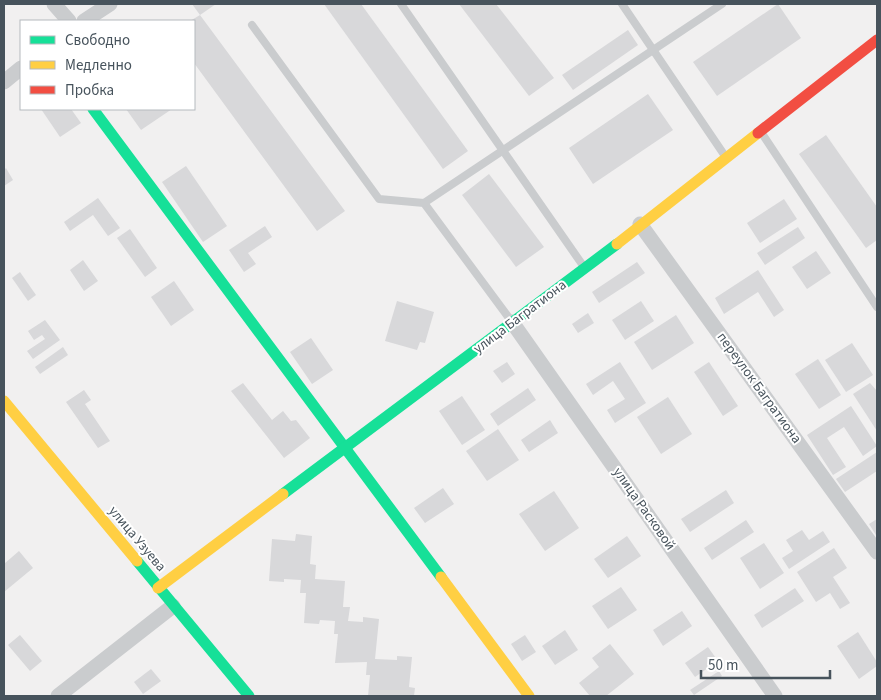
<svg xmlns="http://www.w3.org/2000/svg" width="881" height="700" font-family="'Source Sans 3',sans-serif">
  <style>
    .building { fill: #d8d8da }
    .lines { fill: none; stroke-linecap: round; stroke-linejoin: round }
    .lane { stroke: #caccce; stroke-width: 8 }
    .street { stroke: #caccce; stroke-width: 15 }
    .fast { stroke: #16e098; stroke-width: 11 }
    .slow { stroke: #ffcf43; stroke-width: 11 }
    .jam { stroke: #f24e42; stroke-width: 11 }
    .labels { text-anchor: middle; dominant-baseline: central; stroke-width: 4; stroke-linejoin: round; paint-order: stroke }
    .street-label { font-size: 14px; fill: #47535c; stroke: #fff }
  </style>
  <rect width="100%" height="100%" fill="#f1f0f0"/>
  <g class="building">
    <path d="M192,4H216L200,15Z"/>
    <path d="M324,4H361L468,151L443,169Z"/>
    <path d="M459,4H496L554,78L529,96Z"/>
    <path d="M778,4L801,38L717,96L693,62Z"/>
    <path d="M200,15L345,211L317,231L194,63V21H190Z"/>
    <path d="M628,30L638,45L573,90L562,75Z"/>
    <path d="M648,94L673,130L593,184L569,148Z"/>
    <path d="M41,109H71L81,123L60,137Z"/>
    <path d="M126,109H172L141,130Z"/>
    <path d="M826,135L877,207V240L866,248L799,154Z"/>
    <path d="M186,166L227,226L203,242L162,182Z"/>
    <path d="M6,168L13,180L4,186V170Z"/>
    <path d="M489,174L544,247L516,267L462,195Z"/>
    <path d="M98,198L120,228L108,236L93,215L70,231L64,222Z"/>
    <path d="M784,199L797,219L760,243L747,223Z"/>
    <path d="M265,226L272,237L248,253L256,264L244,272L229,250Z"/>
    <path d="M798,227L805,238L765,265L757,253Z"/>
    <path d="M130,229L157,268L145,277L117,238Z"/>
    <path d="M816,251L831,273L807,289L792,267Z"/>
    <path d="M83,260L98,281L84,291L70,270Z"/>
    <path d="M637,262L645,273L599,303L592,292Z"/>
    <path d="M758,270L784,310L774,317L758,292L724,314L715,298Z"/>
    <path d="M20,272L36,295L28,301L12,278Z"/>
    <path d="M174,281L194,310L171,326L151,297Z"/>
    <path d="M397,301L434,312L425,343L420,342L417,350L385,341Z"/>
    <path d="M641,301L654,321L625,340L612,320Z"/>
    <path d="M588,313L594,323L578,333L572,324Z"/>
    <path d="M676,315L694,343L652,370L634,342Z"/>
    <path d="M45,320L60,340L33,359L27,351L45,339L42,335L34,340L28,331Z"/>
    <path d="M311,338L333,370L312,384L290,352Z"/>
    <path d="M852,343L873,375L846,392L825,360Z"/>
    <path d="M63,347L68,355L40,374L35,367Z"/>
    <path d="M818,359L841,395L819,409L795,374Z"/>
    <path d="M507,362L515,374L502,383L493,371Z"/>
    <path d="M620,362L646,403L615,423L607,410L625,399L613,381L593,395L586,384Z"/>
    <path d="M709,362L738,406L723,416L694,372Z"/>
    <path d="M243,383L272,420L283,411L291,421L296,420L310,438L284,458L231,391Z"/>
    <path d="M870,383L877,391V431L853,394Z"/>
    <path d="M528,388L536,400L498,426L490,414Z"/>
    <path d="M84,390L91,400L85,404L110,441L98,448L66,402Z"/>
    <path d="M462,396L485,430L462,445L439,411Z"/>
    <path d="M668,397L692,434L661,454L637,417Z"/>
    <path d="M851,406L877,446L863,456L844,427L827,438L846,467L833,475L807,435Z"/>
    <path d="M550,420L558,433L529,452L521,440Z"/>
    <path d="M498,429L519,460L487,481L466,451Z"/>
    <path d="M877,452V471L845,492L836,479Z"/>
    <path d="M443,488L454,504L425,523L414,508Z"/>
    <path d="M726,490L734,503L690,532L681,519Z"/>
    <path d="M554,491L579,528L545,551L519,514Z"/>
    <path d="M877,519V534L876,535L869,524Z"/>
    <path d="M746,520L754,532L712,560L704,548Z"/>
    <path d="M802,530L809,540L823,531L830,542L789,569L782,558L793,551L786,540Z"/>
    <path d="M296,534L312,536L310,564L316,565L315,579L345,581L343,607H350L348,621L363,622V617L379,619L375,659L397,660V656L412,657L409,687L415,688L414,696H368L370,675H366L367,662L335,663L338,634H334L335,621L320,620L319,624L304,623L306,593H300L301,580L284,579V582L269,581L272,539L295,541Z"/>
    <path d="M627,536L641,556L608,578L594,559Z"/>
    <path d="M764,543L784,573L760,589L740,558Z"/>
    <path d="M834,548L847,568L833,577L850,603L840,609L830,593L816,602L797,572Z"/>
    <path d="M19,551L33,568L4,592V564Z"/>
    <path d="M621,587L637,610L608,629L592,606Z"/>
    <path d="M795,588L804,601L762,628L754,615Z"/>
    <path d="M682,611L692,626L663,646L653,630Z"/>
    <path d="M565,630L578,650L555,665L542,646Z"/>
    <path d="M858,632L877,662V666L859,679L837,646Z"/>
    <path d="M20,635L42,661L30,671L8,645Z"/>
    <path d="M525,635L536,652L522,661L511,644Z"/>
    <path d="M610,644L634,674L606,696H590L579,683L599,667L592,658Z"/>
    <path d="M708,647L718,661L695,677L685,663Z"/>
    <path d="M151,669L161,681L143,694L134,682Z"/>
    <path d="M719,671L722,676L694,695L690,690Z"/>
  </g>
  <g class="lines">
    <g class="lane">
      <path d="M401,4L584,267"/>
      <path d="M622,4L725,156"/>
      <path d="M252,25L379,199L424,203L512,322"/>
      <path d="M761,132L877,307"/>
      <path d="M424,203L722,4"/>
    </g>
    <g class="street">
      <path d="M54,4L69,21"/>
      <path d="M84,21L110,4"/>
      <path d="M4,82L21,68"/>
      <path d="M640,224L877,552"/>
      <path d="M512,322L775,696"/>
      <path d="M58,696L173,606"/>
    </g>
    <g class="fast">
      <path d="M93,109L441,577"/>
      <path d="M283,494L617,244"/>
      <path d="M137,561L249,696"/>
    </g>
    <g class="slow">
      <path d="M617,244L758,133"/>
      <path d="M4,401L137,561"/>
      <path d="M441,577L529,696"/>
      <path d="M158,588L283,494"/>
    </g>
    <path class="jam" d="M758,133L877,40"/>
  </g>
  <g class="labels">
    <g class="street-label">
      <text transform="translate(520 317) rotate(-37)">улица Багратиона</text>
      <text transform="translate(759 388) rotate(54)">переулок Багратиона</text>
      <text transform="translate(644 509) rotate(55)">улица Расковой</text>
      <text transform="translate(137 539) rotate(50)">улица Узуева</text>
    </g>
  </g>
  <rect width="881" height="700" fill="none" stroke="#47535c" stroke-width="10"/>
  <rect x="20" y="20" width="175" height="90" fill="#ffffff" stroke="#b5babe"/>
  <rect x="30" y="36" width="25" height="8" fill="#16e098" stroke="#b5babe"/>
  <text x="65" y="45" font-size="15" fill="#47535c">Свободно</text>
  <rect x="30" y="61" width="25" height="8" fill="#ffcf43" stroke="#b5babe"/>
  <text x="65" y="70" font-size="15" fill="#47535c">Медленно</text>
  <rect x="30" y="86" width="25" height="8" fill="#f24e42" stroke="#b5babe"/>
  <text x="65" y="95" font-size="15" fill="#47535c">Пробка</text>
  <path d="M701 670v8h129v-8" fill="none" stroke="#47535c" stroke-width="2.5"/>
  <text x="708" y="670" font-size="15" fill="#47535c" stroke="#ffffff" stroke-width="4" paint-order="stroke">50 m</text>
</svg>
